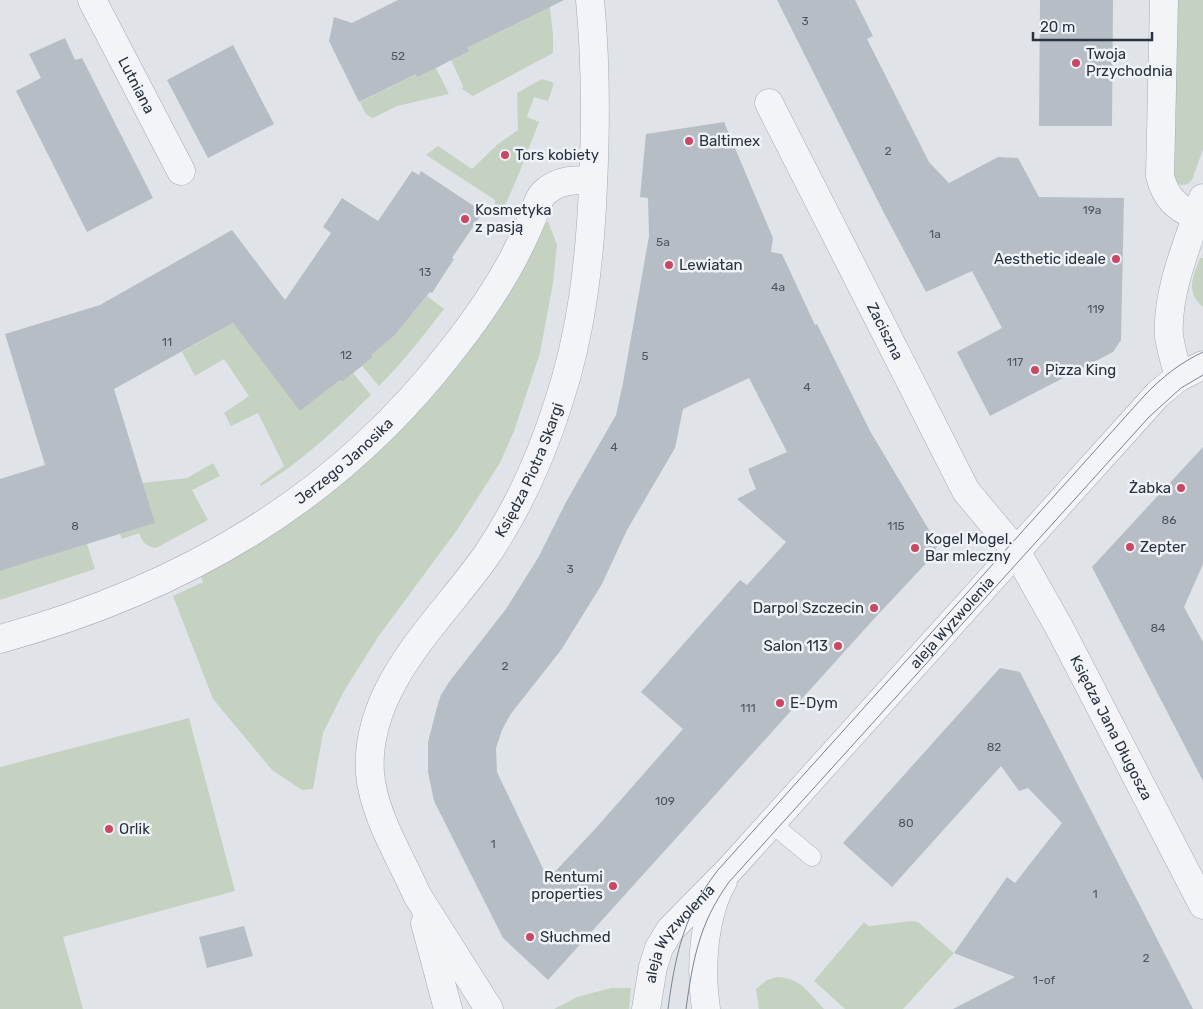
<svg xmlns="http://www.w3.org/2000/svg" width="1203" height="1009" font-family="Rubik,sans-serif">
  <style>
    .green { fill: #c6d2c1 }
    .building { fill: #b7bdc5; fill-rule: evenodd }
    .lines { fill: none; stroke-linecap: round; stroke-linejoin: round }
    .service-casing { stroke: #a5abb2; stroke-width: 19 }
    .minor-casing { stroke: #a5abb2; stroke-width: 29 }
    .tertiary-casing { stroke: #a5abb2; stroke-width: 29 }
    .service { stroke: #f2f4f7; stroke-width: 18 }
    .minor { stroke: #f2f4f7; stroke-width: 28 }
    .tertiary { stroke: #f2f4f7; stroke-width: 28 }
    .tram { stroke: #7a8491; stroke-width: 1 }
    .poi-dot { fill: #ca4863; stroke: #eff2f6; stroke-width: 2 }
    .labels { text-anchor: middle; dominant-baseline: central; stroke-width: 5; stroke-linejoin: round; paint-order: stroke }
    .number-label { font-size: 12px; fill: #4c5560 }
    .poi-label { font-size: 15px; fill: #29323f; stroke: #eff2f6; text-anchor: start }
    .street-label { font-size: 15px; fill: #29323f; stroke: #eff2f6 }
  </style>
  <rect width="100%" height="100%" fill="#e0e4e8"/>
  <g class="green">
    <path d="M549,0L553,34V53L473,96L462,89L463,86L451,60L468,51L467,48L524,20Z"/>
    <path d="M1174,0H1203V149L1192,180L1188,184L1181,185L1174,181L1172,173Z"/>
    <path d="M436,68L449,94L397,106L373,118C365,116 363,109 360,102L416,74Z"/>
    <path d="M542,79L554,83L548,101L534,97L527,117L539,122L518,176L500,217L494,213L495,200L426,155L438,146L472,169L498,144L518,130L517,93Z"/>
    <path d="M548,221L557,245L553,283L540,353L514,431L500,463L457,530L378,637L344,691L323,733L313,789L302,790L272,770L213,699L173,596L203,582L200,574L302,511Z"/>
    <path d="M1200,258H1203V307C1185,292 1193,277 1200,258Z"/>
    <path d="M427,296L444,309C423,336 403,362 379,386L362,366L373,357L371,355L394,336Z"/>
    <path d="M233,323L300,410L340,380L342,382L353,373L371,395C338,427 302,462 261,486L260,484L284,466L258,413L231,426L224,413L249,396L224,359L195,376L182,352Z"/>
    <path d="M213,463L220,476L192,490L208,520L156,548C147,547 142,542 139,533L122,539L120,534L154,523L142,483L187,478Z"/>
    <path d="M87,544L95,569L0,600V571Z"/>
    <path d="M189,718L235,891L63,937L83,1009H0V767Z"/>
    <path d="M912,921L918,922L954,953L903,1009H845L814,981L864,922L869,926Z"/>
    <path d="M777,977C801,978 808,992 824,1009H759L756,989L767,980Z"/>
    <path d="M611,988H631L629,1009H554L577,997Z"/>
  </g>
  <g class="building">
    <path d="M398,0H564L467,48L469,51L436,68L417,77L416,74L359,102L329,41L334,17L352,23Z"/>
    <path d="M777,0H855L873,36L867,39L929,162L949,183L998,157L1018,158L1039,197L1124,198L1121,340L1113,352L990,416L957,352L1002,328L972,271L926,292L884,213Z"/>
    <path d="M1040,0H1113L1112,126H1039Z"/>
    <path d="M65,38L75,60L82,58L153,198L87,232L16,91L41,78L29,54Z"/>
    <path d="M233,45L274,124L208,158L167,80Z"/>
    <path d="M724,122L773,238L771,252L782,254L815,325L817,324L870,431L938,545L931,558L873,620L548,980L503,938L434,801L428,772V742L437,707L441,695L449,682L506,609L538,558L566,502L616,415L623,383L649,236L648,198L640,197L646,134ZM749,378L787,452L748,469L756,489L737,499L786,542L747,585L740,580L641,692L683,729L596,828L548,879L497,772L496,748L502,730L510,715L561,650L602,584L627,530L675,448L683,409Z"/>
    <path d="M412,171L419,175L421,171L483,212L452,258L454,259L432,293L430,292L394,336L371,355L373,357L342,382L340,380L300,411L233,323L114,389L155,523L0,571V479L45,465L5,334L100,305L232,230L285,300L331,233L323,227L342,198L378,221Z"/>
    <path d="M1203,447V564L1184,607L1203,642V781L1092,567Z"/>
    <path d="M1000,668L1020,672L1193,1009H953L1015,977L954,953L1007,877L1015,883L1062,823L1028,788L1019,791L1001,766L892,887L843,843Z"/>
    <path d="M244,926L253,956L207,968L199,937Z"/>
  </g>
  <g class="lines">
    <g class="service-casing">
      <path id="service" d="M771,823L812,857"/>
    </g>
    <g class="minor-casing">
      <g id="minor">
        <path id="s1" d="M92,0L181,171"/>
        <path d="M1164,0L1160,176C1166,199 1176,207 1197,217"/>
        <path id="s2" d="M769,103L966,491L1016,551L1059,627L1203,905"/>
        <path id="s3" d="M0,639C181,589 336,501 452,350C475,321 496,291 513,259C519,247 525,235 530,223C535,213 537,199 545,192C560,179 575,180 593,180"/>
      </g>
    </g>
    <g class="tertiary-casing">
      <g id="tertiary">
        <path d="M1179,377C1175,363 1171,350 1169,336C1166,292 1189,240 1203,198"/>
        <path d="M425,923L448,1009"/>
        <path id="s4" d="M489,1009L417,895L412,884C396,850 373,811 370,773C364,687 440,621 486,556C518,509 542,455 559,401C582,331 590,259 593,186C596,123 596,62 590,0"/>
        <path id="s5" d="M646,1009L653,967L659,948L670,930L731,868L1158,394L1179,377L1203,365"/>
        <path d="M706,1009C700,970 703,916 723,881"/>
      </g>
    </g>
    <use href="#service" class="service"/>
    <use href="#minor" class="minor"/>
    <use href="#tertiary" class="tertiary"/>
    <g class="tram">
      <path d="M668,1009C675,956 684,913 718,870L1144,396C1162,377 1180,363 1203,352"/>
      <path d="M686,1009C693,959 699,924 729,882L1149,417L1181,388L1203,375"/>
    </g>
  </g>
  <g class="poi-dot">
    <circle cx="1076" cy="63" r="5"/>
    <circle cx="689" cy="141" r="5"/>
    <circle cx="505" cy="155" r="5"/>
    <circle cx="465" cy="219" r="5"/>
    <circle cx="1116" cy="259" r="5"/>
    <circle cx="669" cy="265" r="5"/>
    <circle cx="1035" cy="370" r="5"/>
    <circle cx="1181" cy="488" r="5"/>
    <circle cx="1130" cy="547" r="5"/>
    <circle cx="915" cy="548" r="5"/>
    <circle cx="874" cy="608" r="5"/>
    <circle cx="838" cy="646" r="5"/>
    <circle cx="780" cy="703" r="5"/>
    <circle cx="109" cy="829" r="5"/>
    <circle cx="613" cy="886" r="5"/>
    <circle cx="530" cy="937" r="5"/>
  </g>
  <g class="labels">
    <g class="number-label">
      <text x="805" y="21">3</text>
      <text x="398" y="56">52</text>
      <text x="888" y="151">2</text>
      <text x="1092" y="210">19a</text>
      <text x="935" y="234">1a</text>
      <text x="663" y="242">5a</text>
      <text x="425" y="272">13</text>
      <text x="778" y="287">4a</text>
      <text x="1096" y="309">119</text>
      <text x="167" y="342">11</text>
      <text x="346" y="355">12</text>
      <text x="645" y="356">5</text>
      <text x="1015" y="362">117</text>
      <text x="807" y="387">4</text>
      <text x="614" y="447">4</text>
      <text x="1169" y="520">86</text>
      <text x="75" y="526">8</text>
      <text x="896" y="526">115</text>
      <text x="570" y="569">3</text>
      <text x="1158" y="628">84</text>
      <text x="505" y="666">2</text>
      <text x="748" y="708">111</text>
      <text x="994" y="747">82</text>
      <text x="665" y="801">109</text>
      <text x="906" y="823">80</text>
      <text x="493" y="844">1</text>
      <text x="1095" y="894">1</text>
      <text x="1146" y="958">2</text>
      <text x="1044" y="980">1-of</text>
    </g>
    <g class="poi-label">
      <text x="1086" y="54">Twoja<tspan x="1086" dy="17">Przychodnia</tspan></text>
      <text x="699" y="141">Baltimex</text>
      <text x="515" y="155">Tors kobiety</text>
      <text x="475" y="210">Kosmetyka<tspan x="475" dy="17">z pasją</tspan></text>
      <text x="1106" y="259" text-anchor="end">Aesthetic ideale</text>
      <text x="679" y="265">Lewiatan</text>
      <text x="1045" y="370">Pizza King</text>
      <text x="1171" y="488" text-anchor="end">Żabka</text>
      <text x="925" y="539">Kogel Mogel.<tspan x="925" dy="17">Bar mleczny</tspan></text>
      <text x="1140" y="547">Zepter</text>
      <text x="864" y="608" text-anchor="end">Darpol Szczecin</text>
      <text x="828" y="646" text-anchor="end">Salon 113</text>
      <text x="790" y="703">E-Dym</text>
      <text x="119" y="829">Orlik</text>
      <text x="603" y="877" text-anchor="end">Rentumi<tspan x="603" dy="17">properties</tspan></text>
      <text x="540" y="937">Słuchmed</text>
    </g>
    <g class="street-label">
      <text stroke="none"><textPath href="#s1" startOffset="96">Lutniana</textPath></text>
      <text stroke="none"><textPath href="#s2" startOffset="256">Zaciszna</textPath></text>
      <text stroke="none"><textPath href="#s3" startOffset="391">Jerzego Janosika</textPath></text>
      <text stroke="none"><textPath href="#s4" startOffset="615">Księdza Piotra Skargi</textPath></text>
      <text stroke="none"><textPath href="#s5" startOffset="501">aleja Wyzwolenia</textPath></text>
      <text stroke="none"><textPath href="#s2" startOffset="714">Księdza Jana Długosza</textPath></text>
      <text stroke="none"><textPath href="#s5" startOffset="85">aleja Wyzwolenia</textPath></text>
    </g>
  </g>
  <path d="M1033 32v8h119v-8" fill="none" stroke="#29323f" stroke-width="2.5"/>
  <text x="1040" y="32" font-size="15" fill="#29323f" stroke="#eff2f6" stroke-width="4" paint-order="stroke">20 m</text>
</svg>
